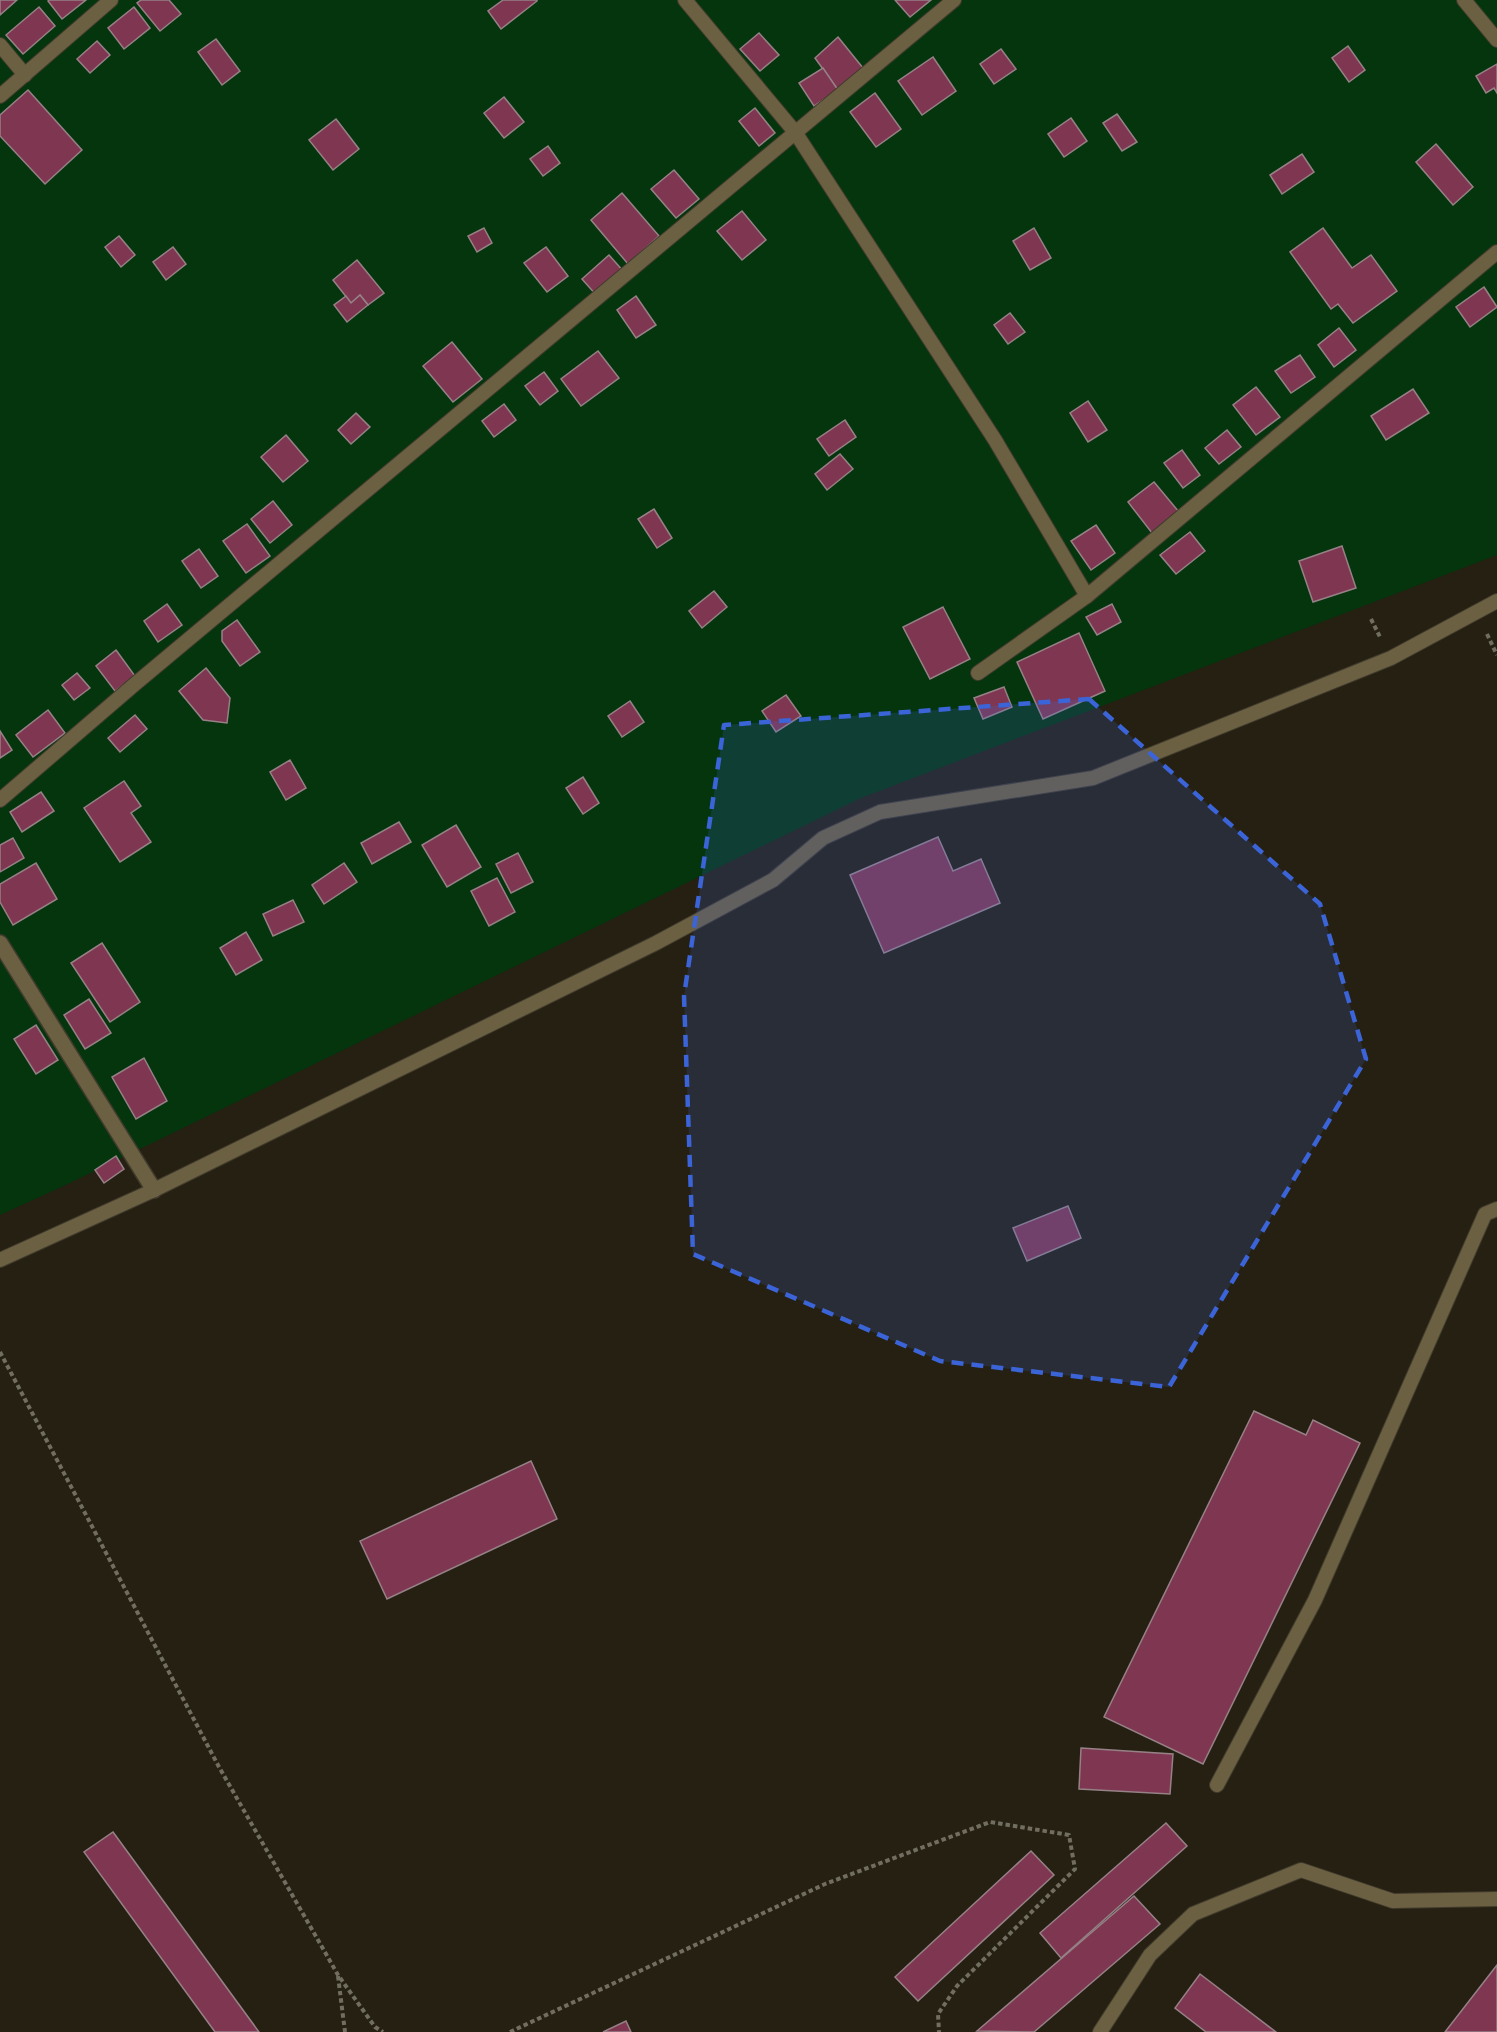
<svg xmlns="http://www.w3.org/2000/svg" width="1497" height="2032" font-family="Bitter,serif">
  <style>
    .green { fill: #04350d }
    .building { fill: #7f3751; stroke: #968187; stroke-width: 1.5 }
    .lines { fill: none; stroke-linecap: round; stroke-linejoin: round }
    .lane-casing { stroke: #403b2d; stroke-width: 16 }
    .street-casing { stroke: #403b2d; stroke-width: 18 }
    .path { stroke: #716d60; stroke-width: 4; stroke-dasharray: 4.5 3; stroke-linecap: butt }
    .lane { stroke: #6c6042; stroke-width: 14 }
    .street { stroke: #6c6042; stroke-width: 15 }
    .marked { fill: #3b64d8; fill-opacity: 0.2; stroke: #3b64d8; stroke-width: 4.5; stroke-dasharray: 12 8; stroke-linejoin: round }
  </style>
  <rect width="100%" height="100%" fill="#252011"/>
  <path class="green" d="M0,0H1497V555L861,798L70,1183L0,1215Z"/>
  <g class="building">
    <path d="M0,0H17L0,15Z"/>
    <path d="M49,0H86L62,19L48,1Z"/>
    <path d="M141,0H169L181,14L160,31L137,3Z"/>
    <path d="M503,0H537V1L501,29L488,11Z"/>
    <path d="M895,0H931L910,17Z"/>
    <path d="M39,7L55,26L23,54L6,35Z"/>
    <path d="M134,7L150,28L124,49L108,28Z"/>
    <path d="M759,33L779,55L760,71L740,49Z"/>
    <path d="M838,37L863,68L838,90L815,58Z"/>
    <path d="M216,39L240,71L222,85L198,52Z"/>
    <path d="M97,41L110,55L90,73L77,59Z"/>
    <path d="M1348,46L1365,70L1349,82L1332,58Z"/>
    <path d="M1001,49L1016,69L994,84L980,64Z"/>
    <path d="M933,57L956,91L922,115L898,81Z"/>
    <path d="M1497,64V93L1494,88L1486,93L1476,76Z"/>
    <path d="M823,68L838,90L814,106L799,83Z"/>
    <path d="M28,90L82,150L45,184L0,136V115Z"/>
    <path d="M875,93L901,129L876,147L850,112Z"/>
    <path d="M504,97L524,122L504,138L484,113Z"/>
    <path d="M755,108L775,133L759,146L739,121Z"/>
    <path d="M1117,114L1137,142L1122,151L1103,123Z"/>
    <path d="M1071,118L1087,141L1064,157L1048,134Z"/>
    <path d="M336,119L359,149L333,170L309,140Z"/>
    <path d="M1436,144L1473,187L1453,205L1416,162Z"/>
    <path d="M548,146L560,163L543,176L530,159Z"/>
    <path d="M1302,154L1314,172L1282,194L1270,175Z"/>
    <path d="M674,170L699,199L676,218L651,189Z"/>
    <path d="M622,193L659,236L628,264L591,220Z"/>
    <path d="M742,211L766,240L742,260L717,231Z"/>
    <path d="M484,228L492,243L477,252L468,236Z"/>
    <path d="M1034,228L1051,258L1030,270L1013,241Z"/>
    <path d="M1323,228L1352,268L1371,255L1397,291L1353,323L1338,304L1331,309L1290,252Z"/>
    <path d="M119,236L135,255L121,267L105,247Z"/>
    <path d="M173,247L186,264L166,280L153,262Z"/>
    <path d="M546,247L568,276L547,292L524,263Z"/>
    <path d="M609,255L624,272L597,296L582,279Z"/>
    <path d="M357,260L384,293L368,305L360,295L351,303L333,280Z"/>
    <path d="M1484,287L1497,307L1470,327L1456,307Z"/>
    <path d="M360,295L368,305L347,322L334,305L346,296L351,303Z"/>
    <path d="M636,296L656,325L636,338L617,310Z"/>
    <path d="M1010,313L1025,332L1008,344L994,325Z"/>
    <path d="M1339,328L1356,350L1334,367L1318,345Z"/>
    <path d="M452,342L482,379L453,402L423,366Z"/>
    <path d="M598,351L619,378L581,406L561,379Z"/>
    <path d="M1300,355L1315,377L1291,393L1275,371Z"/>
    <path d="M544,372L558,391L540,405L525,386Z"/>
    <path d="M1256,387L1280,417L1256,435L1233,405Z"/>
    <path d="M1413,389L1429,413L1386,440L1371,416Z"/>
    <path d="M1088,401L1107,430L1088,442L1070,413Z"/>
    <path d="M504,404L516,420L494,437L482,421Z"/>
    <path d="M356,413L370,427L351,444L338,430Z"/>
    <path d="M845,420L856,437L829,456L817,439Z"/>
    <path d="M1227,430L1241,447L1219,464L1205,448Z"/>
    <path d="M286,435L308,461L283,482L261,457Z"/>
    <path d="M1182,450L1200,475L1183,488L1164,463Z"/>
    <path d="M840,454L853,469L827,490L815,474Z"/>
    <path d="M1154,482L1179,512L1152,533L1128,502Z"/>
    <path d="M273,501L292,525L270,543L251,519Z"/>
    <path d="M654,509L672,538L657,548L638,519Z"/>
    <path d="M247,524L270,556L246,573L223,541Z"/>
    <path d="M1096,525L1115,553L1091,570L1071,541Z"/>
    <path d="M1190,532L1205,551L1176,574L1160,555Z"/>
    <path d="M1342,546L1356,588L1313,602L1299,561Z"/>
    <path d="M199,549L218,576L201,588L182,561Z"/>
    <path d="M714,591L727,607L702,628L689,611Z"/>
    <path d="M167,604L182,625L158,642L144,621Z"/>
    <path d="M1112,604L1121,622L1097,635L1086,617Z"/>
    <path d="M943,607L970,659L930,679L903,627Z"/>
    <path d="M237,620L260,652L240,666L222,641V631Z"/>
    <path d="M1079,633L1105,691L1043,719L1017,662Z"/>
    <path d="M116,650L135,676L115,691L96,666Z"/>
    <path d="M206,668L230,698L227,723L203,720L179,691Z"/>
    <path d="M77,673L90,688L74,700L62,685Z"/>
    <path d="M1004,687L1012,707L983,719L974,698Z"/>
    <path d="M786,695L801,716L776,732L762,711Z"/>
    <path d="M630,701L644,722L622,737L608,716Z"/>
    <path d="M48,710L65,733L33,757L16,735Z"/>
    <path d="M135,715L147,729L120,752L108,738Z"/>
    <path d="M0,731L12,750L0,758Z"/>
    <path d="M290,760L306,788L286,800L270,772Z"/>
    <path d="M583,777L599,803L583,814L566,788Z"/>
    <path d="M124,781L141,806L131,813L151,842L120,862L84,808Z"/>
    <path d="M41,792L54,811L22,832L10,812Z"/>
    <path d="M399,822L411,842L372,864L361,843Z"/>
    <path d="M456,825L481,867L447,887L422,845Z"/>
    <path d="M938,837L953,871L981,859L1000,903L884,953L850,875Z"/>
    <path d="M13,838L24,858L0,872V845Z"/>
    <path d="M518,853L533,882L511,893L496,864Z"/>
    <path d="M36,863L57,899L13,925L0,902V884Z"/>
    <path d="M344,863L357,882L324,904L312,885Z"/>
    <path d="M497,878L515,912L489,926L471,891Z"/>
    <path d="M293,900L304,922L273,936L263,914Z"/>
    <path d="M246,932L262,960L236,975L220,948Z"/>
    <path d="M102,943L140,1002L110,1022L71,963Z"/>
    <path d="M89,999L111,1033L85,1049L64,1015Z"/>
    <path d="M36,1025L58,1060L36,1074L14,1039Z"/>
    <path d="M144,1058L167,1101L136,1119L112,1077Z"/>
    <path d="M116,1156L124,1169L104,1183L95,1170Z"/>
    <path d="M1068,1206L1081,1238L1027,1261L1013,1228Z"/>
    <path d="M1254,1411L1306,1435L1313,1420L1360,1443L1203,1764L1104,1717Z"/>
    <path d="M531,1461L557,1519L387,1599L360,1541Z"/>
    <path d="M1081,1748L1173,1754L1170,1794L1079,1789Z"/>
    <path d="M1166,1823L1187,1846L1061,1958L1040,1933Z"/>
    <path d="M113,1832L259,2032H215L84,1852Z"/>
    <path d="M1031,1851L1054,1875L918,2001L895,1977Z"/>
    <path d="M1134,1896L1160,1924L1034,2032L977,2031Z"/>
    <path d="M1497,1965V2032H1445Z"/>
    <path d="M1200,1974L1276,2032H1206L1175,2008Z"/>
    <path d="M626,2021L631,2032H603Z"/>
  </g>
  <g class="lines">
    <g class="lane-casing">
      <g id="lane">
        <path d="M685,0L795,132L995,440L1087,596"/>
        <path d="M1464,0L1497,40"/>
        <path d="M0,45L25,75"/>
        <path d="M0,96L111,0"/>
        <path d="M978,673L1087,596L1497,252"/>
        <path d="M0,800L135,684L954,0"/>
        <path d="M0,1260L154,1190L656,943L773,880L823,838L880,812L1093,778L1391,658L1497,601"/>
        <path d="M1217,1785L1315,1600L1485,1214L1497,1209"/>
        <path d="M1100,2032L1150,1955L1193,1914L1301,1870L1393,1901L1497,1899"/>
      </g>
    </g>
    <g class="street-casing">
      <path id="street" d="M0,943L154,1190"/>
    </g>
    <g class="path">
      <path d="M1371,619L1380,637"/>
      <path d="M1487,634L1497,655"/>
      <path d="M0,1352L219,1767L338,1975L375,2027L383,2032"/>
      <path d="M338,1976L345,2032"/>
      <path d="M510,2032L825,1884L990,1822L1069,1835L1075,1869L957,1986L938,2014L939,2032"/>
    </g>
    <use href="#lane" class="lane"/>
    <use href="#street" class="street"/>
  </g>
  <path class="marked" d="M1089,699L1320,904L1366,1059L1169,1387L940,1361L693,1254L684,996L724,725Z"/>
</svg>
